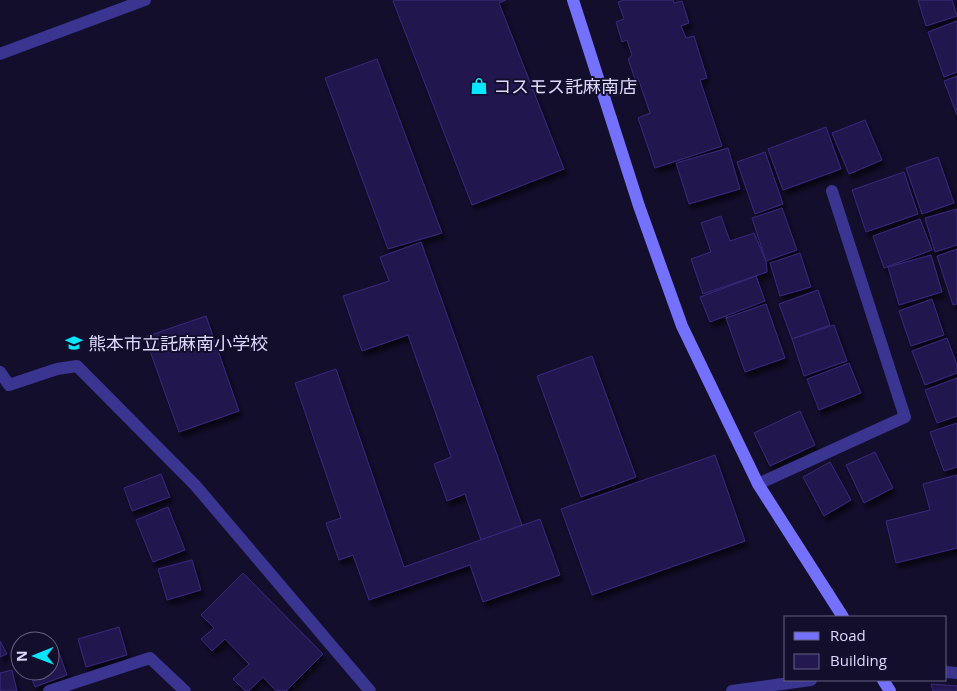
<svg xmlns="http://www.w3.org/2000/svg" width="957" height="691" font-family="'Open Sans','Noto Sans JP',sans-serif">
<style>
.building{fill:#241850;stroke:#39287e;filter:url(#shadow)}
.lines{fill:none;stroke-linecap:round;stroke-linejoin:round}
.street{stroke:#393590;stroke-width:12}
.secondary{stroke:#7571ff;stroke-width:12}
.labels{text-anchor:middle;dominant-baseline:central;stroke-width:4;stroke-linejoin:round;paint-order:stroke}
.poi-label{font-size:18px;fill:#dedaff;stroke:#140e2d;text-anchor:start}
</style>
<defs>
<filter id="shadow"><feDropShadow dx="3" dy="5.5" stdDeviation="2.5" flood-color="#0009"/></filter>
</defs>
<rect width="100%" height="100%" fill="#140e2d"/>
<!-- building -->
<g class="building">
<polygon points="395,0 506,0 499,3 564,169 472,205 393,1"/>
<polygon points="624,0 673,0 674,3 682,1 689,23 681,26 686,38 694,36 707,78 700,80 722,146 655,168 638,118 650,113 638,78 635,79 628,59 632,55 627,40 622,42 616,22 624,19 618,2"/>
<polygon points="918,0 952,0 957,16 926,26"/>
<polygon points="957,21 957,72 944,77 928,32"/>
<polygon points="377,59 442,233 388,249 325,78"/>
<polygon points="957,76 957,115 944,81"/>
<polygon points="865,120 882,160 849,174 832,133"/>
<polygon points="826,127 841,169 783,190 768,149"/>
<polygon points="728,148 740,189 689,204 676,163"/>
<polygon points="765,152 783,204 755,214 737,162"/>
<polygon points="938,157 954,203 922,214 906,168"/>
<polygon points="904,172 918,214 866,232 852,190"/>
<polygon points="782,208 797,250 766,261 752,218"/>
<polygon points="957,209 957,245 935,252 925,218"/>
<polygon points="721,216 730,241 754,233 766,261 767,272 703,294 691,259 711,252 701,223"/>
<polygon points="920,219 932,250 884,268 873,236"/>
<polygon points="421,242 522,525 481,540 465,494 447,501 434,464 451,457 408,335 362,351 343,296 389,281 380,257"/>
<polygon points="957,249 957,304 953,305 937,256"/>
<polygon points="800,253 811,287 780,296 770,263"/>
<polygon points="931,255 942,292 899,305 888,267"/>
<polygon points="756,276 765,301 710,322 700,297"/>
<polygon points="818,290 830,325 792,339 779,304"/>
<polygon points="932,299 944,335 911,346 899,311"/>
<polygon points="766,304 785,358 745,372 726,318"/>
<polygon points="206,316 239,411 179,432 145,337"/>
<polygon points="834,325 847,361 804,376 792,339"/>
<polygon points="947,338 957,365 957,373 925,385 912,351"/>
<polygon points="592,356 636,477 581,497 537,376"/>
<polygon points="849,363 861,393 819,410 807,379"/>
<polygon points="336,369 404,567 540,519 560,575 483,602 470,565 369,600 353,555 339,560 326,523 341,518 295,383"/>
<polygon points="957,378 957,416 937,423 925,390"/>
<polygon points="800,411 815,445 770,466 754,433"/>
<polygon points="957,423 957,467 944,471 930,432"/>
<polygon points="875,452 893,488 864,503 846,465"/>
<polygon points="715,455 745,541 592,595 561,509"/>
<polygon points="830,462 851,500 824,516 803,477"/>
<polygon points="161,474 170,497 132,511 124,488"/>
<polygon points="957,475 957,548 896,563 886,521 930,510 923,484"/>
<polygon points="168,507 185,550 153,562 136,520"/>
<polygon points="192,560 201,590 167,600 158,569"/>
<polygon points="243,573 323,654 286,691 276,691 263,677 249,691 245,691 233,679 249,664 225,639 212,651 201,639 214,628 201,615"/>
<polygon points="119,627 127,655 86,667 78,639"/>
<polygon points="0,641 7,654 0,657"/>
<polygon points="56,645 67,675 35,687 29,671 50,671 50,647"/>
<polygon points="12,670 17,691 0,691 0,673"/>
<polygon points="931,684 957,686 957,691 933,691"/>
</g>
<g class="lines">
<!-- street -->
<g class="street">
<polyline points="0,54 145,0"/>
<polyline points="0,372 9,385 57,369 77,366 195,485 370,691"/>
<polyline points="758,484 905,417 832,191"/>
<polyline points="946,672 957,673"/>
<polyline points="49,691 150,658 185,691"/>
<polyline points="732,691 811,680"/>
</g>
<!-- secondary -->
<g class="secondary">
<polyline points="573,0 639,206 682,326 758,484 843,617"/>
<polyline points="883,680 890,691"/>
</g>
</g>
<!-- icons -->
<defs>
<g id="shop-bare" transform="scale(1.35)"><path d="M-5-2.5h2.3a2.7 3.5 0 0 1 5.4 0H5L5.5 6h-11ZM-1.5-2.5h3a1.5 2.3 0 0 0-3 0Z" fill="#06e5ff" stroke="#140e2d" stroke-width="2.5" paint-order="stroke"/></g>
<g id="school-bare" transform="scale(1.35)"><path d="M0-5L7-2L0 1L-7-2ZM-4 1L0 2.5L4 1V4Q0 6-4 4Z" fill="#06e5ff" stroke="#140e2d" stroke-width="2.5" paint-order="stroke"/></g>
</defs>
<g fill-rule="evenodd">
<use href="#shop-bare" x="479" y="86"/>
<use href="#school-bare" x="74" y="343"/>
</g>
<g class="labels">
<!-- poi labels -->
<g class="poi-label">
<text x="493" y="86">コスモス託麻南店</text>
<text x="88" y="343">熊本市立託麻南小学校</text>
</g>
</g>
<!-- legend -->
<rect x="784" y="616" width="162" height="65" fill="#140e2d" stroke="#656081"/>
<rect x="794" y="632" width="25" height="8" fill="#7571ff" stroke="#656081"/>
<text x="830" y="641" font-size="15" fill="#dedaff">Road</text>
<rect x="794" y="654" width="25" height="15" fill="#241850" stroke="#656081"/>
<text x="830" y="666" font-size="15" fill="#dedaff">Building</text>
<!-- north arrow -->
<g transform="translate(35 656) rotate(269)"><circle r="24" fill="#140e2d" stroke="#656081"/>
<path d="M0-4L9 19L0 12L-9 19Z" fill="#06e5ff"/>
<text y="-8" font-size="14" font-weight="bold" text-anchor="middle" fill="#dedaff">N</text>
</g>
</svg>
